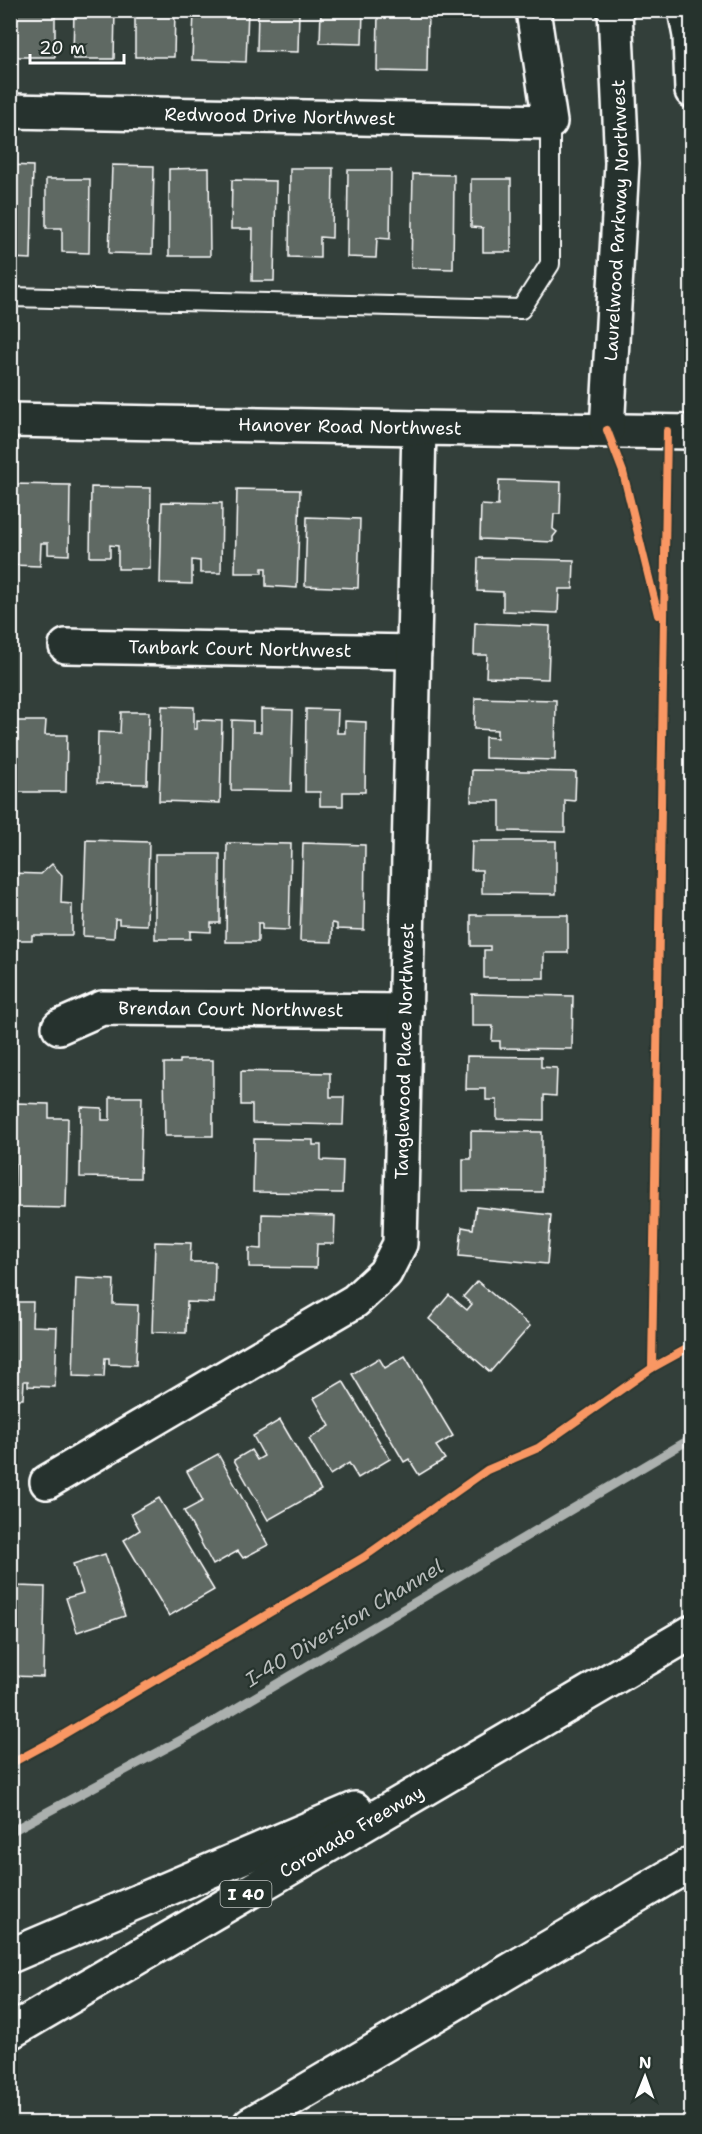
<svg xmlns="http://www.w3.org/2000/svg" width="702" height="2134" font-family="'Shantell Sans',sans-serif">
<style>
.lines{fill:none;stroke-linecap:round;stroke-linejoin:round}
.stream{stroke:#abb0ae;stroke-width:9}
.building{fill:#5f6964;stroke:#fff;stroke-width:1.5}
.lane-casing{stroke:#fff;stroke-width:22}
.street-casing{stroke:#fff;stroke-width:38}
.secondary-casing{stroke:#fff;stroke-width:38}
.highway-casing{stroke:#fff;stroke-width:38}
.lane{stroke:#26332d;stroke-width:18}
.street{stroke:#26332d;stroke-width:33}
.secondary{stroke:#26332d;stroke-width:33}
.highway{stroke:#26332d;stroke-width:33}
.cycleway-casing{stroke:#26332d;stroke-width:11}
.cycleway{stroke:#f99763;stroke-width:8}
.labels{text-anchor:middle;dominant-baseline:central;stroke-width:4.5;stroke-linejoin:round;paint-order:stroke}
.shield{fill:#26332d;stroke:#bec2c0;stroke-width:1.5}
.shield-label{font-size:16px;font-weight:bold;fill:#fff}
.street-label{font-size:18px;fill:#fff;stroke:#26332d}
.water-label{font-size:20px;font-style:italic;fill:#b9bdbc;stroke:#26332d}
</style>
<rect width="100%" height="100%" fill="#333f3a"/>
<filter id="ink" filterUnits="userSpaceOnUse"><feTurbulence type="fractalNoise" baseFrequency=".0167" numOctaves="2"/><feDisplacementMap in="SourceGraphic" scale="12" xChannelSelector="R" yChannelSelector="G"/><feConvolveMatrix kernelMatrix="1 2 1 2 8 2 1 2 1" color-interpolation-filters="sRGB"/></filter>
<g filter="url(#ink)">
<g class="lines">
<!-- stream -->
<polyline class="stream" points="10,1832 196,1732 692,1438"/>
</g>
<!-- building -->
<g class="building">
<polygon points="15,10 55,10 55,57 14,57"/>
<polygon points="74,10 115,10 114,59 73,59"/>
<polygon points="135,10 175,10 174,57 135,57"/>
<polygon points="206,10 248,10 246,62 192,60 194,12 206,13"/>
<polygon points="258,10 299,10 298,52 257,51"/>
<polygon points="321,10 363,10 362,44 320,43"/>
<polygon points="378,10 428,10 427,72 377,71"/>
<polygon points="10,165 33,166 31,259 10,258"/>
<polygon points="112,165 154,166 152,254 109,253"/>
<polygon points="209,168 210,256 169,256 169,169"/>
<polygon points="290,168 333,168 332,238 320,237 320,258 289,257"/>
<polygon points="348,170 391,170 390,239 377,238 376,258 347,257"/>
<polygon points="413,174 454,175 453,269 411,268"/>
<polygon points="46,179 90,179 89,253 62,252 62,228 46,228"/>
<polygon points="471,179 511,179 511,252 483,252 483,228 471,227"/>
<polygon points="232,180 276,181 274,281 252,281 253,229 231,229"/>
<polygon points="499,480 561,482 560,514 554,514 553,529 557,532 553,537 553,542 480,539 481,505 498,506"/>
<polygon points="10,484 70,485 69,555 48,554 48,543 41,543 40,566 10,565"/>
<polygon points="91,487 151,488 150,569 118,569 118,546 110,545 110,557 90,557"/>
<polygon points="237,489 300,490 297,588 266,586 266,568 262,568 262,573 235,573"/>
<polygon points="162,502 222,503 221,573 200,573 200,561 192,560 192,584 160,583"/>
<polygon points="307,517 360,519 358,588 305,586"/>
<polygon points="478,558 574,560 573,589 559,589 558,613 503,611 503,592 477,591"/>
<polygon points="475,623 550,626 548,679 486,677 487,655 474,655"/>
<polygon points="475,698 556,700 555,760 485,758 485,737 497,738 497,730 474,729"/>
<polygon points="162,706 194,707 194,729 197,729 197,720 222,721 220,803 159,801"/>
<polygon points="261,709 293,710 291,791 231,790 232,720 253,721 253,732 261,732"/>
<polygon points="306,709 338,710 337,733 345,733 345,721 366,722 365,792 343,792 343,806 320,806 320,792 305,792"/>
<polygon points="121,712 149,712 147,784 97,783 98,732 120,733"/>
<polygon points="14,721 46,721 45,735 67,735 66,792 13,792"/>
<polygon points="472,770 576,772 575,801 565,800 565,832 500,831 500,801 471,801"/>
<polygon points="86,840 149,842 147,925 119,924 119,919 115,919 114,938 83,936"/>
<polygon points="472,841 556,841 556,894 482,893 482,870 471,870"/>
<polygon points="227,843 291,844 289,930 262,929 262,923 258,923 258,942 226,942"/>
<polygon points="303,843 365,845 364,930 337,929 337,924 332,923 332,942 300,941"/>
<polygon points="155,854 220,854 220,923 211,923 211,932 190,931 190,939 155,939"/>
<polygon points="52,864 62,875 61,903 72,904 72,935 32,935 32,940 10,940 10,873 41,874"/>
<polygon points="471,915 568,915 568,953 544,953 544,978 484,978 484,950 490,950 490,946 471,946"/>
<polygon points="472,994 573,996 572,1049 500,1048 500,1041 492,1041 493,1026 472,1026"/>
<polygon points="467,1056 541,1057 541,1067 557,1068 556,1096 544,1095 544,1120 497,1119 497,1100 486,1100 486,1089 466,1089"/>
<polygon points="180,1060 213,1060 213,1136 165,1136 164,1063 180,1063"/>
<polygon points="241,1071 330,1073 330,1097 344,1097 343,1125 252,1123 252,1105 241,1105"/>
<polygon points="110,1097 142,1097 140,1178 80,1177 81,1107 102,1108 102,1120 110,1120"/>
<polygon points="16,1103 49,1104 49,1118 68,1118 66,1208 14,1207"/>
<polygon points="471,1131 542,1132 542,1192 463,1191 463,1159 471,1159"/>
<polygon points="254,1139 313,1140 313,1145 321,1145 321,1160 343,1161 342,1193 253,1192"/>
<polygon points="476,1207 551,1215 547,1264 459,1256 462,1227 473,1229"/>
<polygon points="262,1214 335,1216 334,1244 317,1244 316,1268 249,1267 249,1248 262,1249"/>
<polygon points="155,1242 191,1243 190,1262 215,1262 214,1303 187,1302 186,1333 152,1332"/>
<polygon points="76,1278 114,1280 113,1304 138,1305 136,1365 109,1364 109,1358 105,1358 104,1377 73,1376"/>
<polygon points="477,1281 530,1326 490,1372 429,1319 449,1295 467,1310 472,1304 463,1297"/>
<polygon points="10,1302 33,1302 32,1326 57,1327 55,1387 28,1386 28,1381 24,1381 23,1399 10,1399"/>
<polygon points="405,1356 453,1436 436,1446 445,1459 419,1475 409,1459 404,1462 352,1374 379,1358 385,1368"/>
<polygon points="343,1381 390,1459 358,1478 349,1463 330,1475 309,1439 330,1426 314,1398"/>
<polygon points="280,1420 321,1490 268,1520 234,1460 251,1450 257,1460 264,1456 253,1436"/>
<polygon points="218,1454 268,1545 243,1558 238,1551 213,1565 184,1511 203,1501 187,1471"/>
<polygon points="159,1498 214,1590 169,1616 124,1540 140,1530 131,1514"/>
<polygon points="105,1554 125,1616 77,1632 66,1598 83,1593 73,1564"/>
<polygon points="10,1580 18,1580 18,1586 45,1587 43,1677 10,1676"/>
</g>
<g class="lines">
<!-- lane casing -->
<g class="lane-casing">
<polyline id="lane" points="10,297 521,309 550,264 550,122"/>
</g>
<!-- street casing -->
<g class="street-casing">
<g id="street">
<path id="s1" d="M10 111 550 122 533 10"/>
<path id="s2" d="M66 646 414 652"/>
<path id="s3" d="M59 1027 102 1008 406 1011"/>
<path id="s4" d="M47 1482 355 1301 385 1273 400 1244 419 428"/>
</g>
</g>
<!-- secondary casing -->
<g class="secondary-casing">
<g id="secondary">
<polyline points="685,10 690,36 692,91"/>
<path id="s5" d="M10 420 419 428 692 432"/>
<path id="s6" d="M607 430 622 163 615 10"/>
</g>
</g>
<!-- highway casing -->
<g class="highway-casing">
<g id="highway">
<polyline points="10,1956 355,1809"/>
<path id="s7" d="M10 2032 692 1632"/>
<polyline points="250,2124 692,1863"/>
</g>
</g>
<!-- lane -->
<use href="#lane" class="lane"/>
<!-- street -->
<use href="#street" class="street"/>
<!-- secondary -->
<use href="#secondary" class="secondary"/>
<!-- highway -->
<use href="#highway" class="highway"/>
<!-- cycleway casing -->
<g class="cycleway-casing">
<g id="cycleway">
<polyline points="607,430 623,472 658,615"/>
<polyline points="667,431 652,1368 692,1346"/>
<polyline points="10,1764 49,1743 364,1557 487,1470 538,1448 652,1368"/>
</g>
</g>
<!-- cycleway -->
<use href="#cycleway" class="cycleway"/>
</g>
</g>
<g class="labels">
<!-- shield labels -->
<rect class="shield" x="220.5" y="1881" width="51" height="26" rx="4.5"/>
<g class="shield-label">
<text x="246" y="1894">I 40</text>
</g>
<!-- street labels -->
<g class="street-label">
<text stroke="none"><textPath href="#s1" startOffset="270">Redwood Drive Northwest</textPath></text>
<text stroke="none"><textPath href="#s6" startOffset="210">Laurelwood Parkway Northwest</textPath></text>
<text stroke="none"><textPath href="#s5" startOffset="340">Hanover Road Northwest</textPath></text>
<text stroke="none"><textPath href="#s2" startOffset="174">Tanbark Court Northwest</textPath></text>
<text stroke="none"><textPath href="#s3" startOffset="176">Brendan Court Northwest</textPath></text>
<text stroke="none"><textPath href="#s4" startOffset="624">Tanglewood Place Northwest</textPath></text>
<text stroke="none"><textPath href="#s7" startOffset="396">Coronado Freeway</textPath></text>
</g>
<!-- water labels -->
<g class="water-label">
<text transform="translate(344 1623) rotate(-31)">I-40 Diversion Channel</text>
</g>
</g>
<!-- margin -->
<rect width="702" height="2134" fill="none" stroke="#26332d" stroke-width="36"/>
<rect x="18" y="18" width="666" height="2098" fill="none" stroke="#fff" stroke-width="2" filter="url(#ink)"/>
<!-- north arrow -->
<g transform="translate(645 2077) rotate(1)" stroke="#26332d" stroke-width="4.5" paint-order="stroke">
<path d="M0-4.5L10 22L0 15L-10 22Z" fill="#ffffff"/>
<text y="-9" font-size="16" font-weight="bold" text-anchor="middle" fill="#ffffff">N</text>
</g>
<!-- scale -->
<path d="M30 54v9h94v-9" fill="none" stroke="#ffffff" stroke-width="3"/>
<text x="39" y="54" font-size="18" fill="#ffffff" stroke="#26332d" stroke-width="4.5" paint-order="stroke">20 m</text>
</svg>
